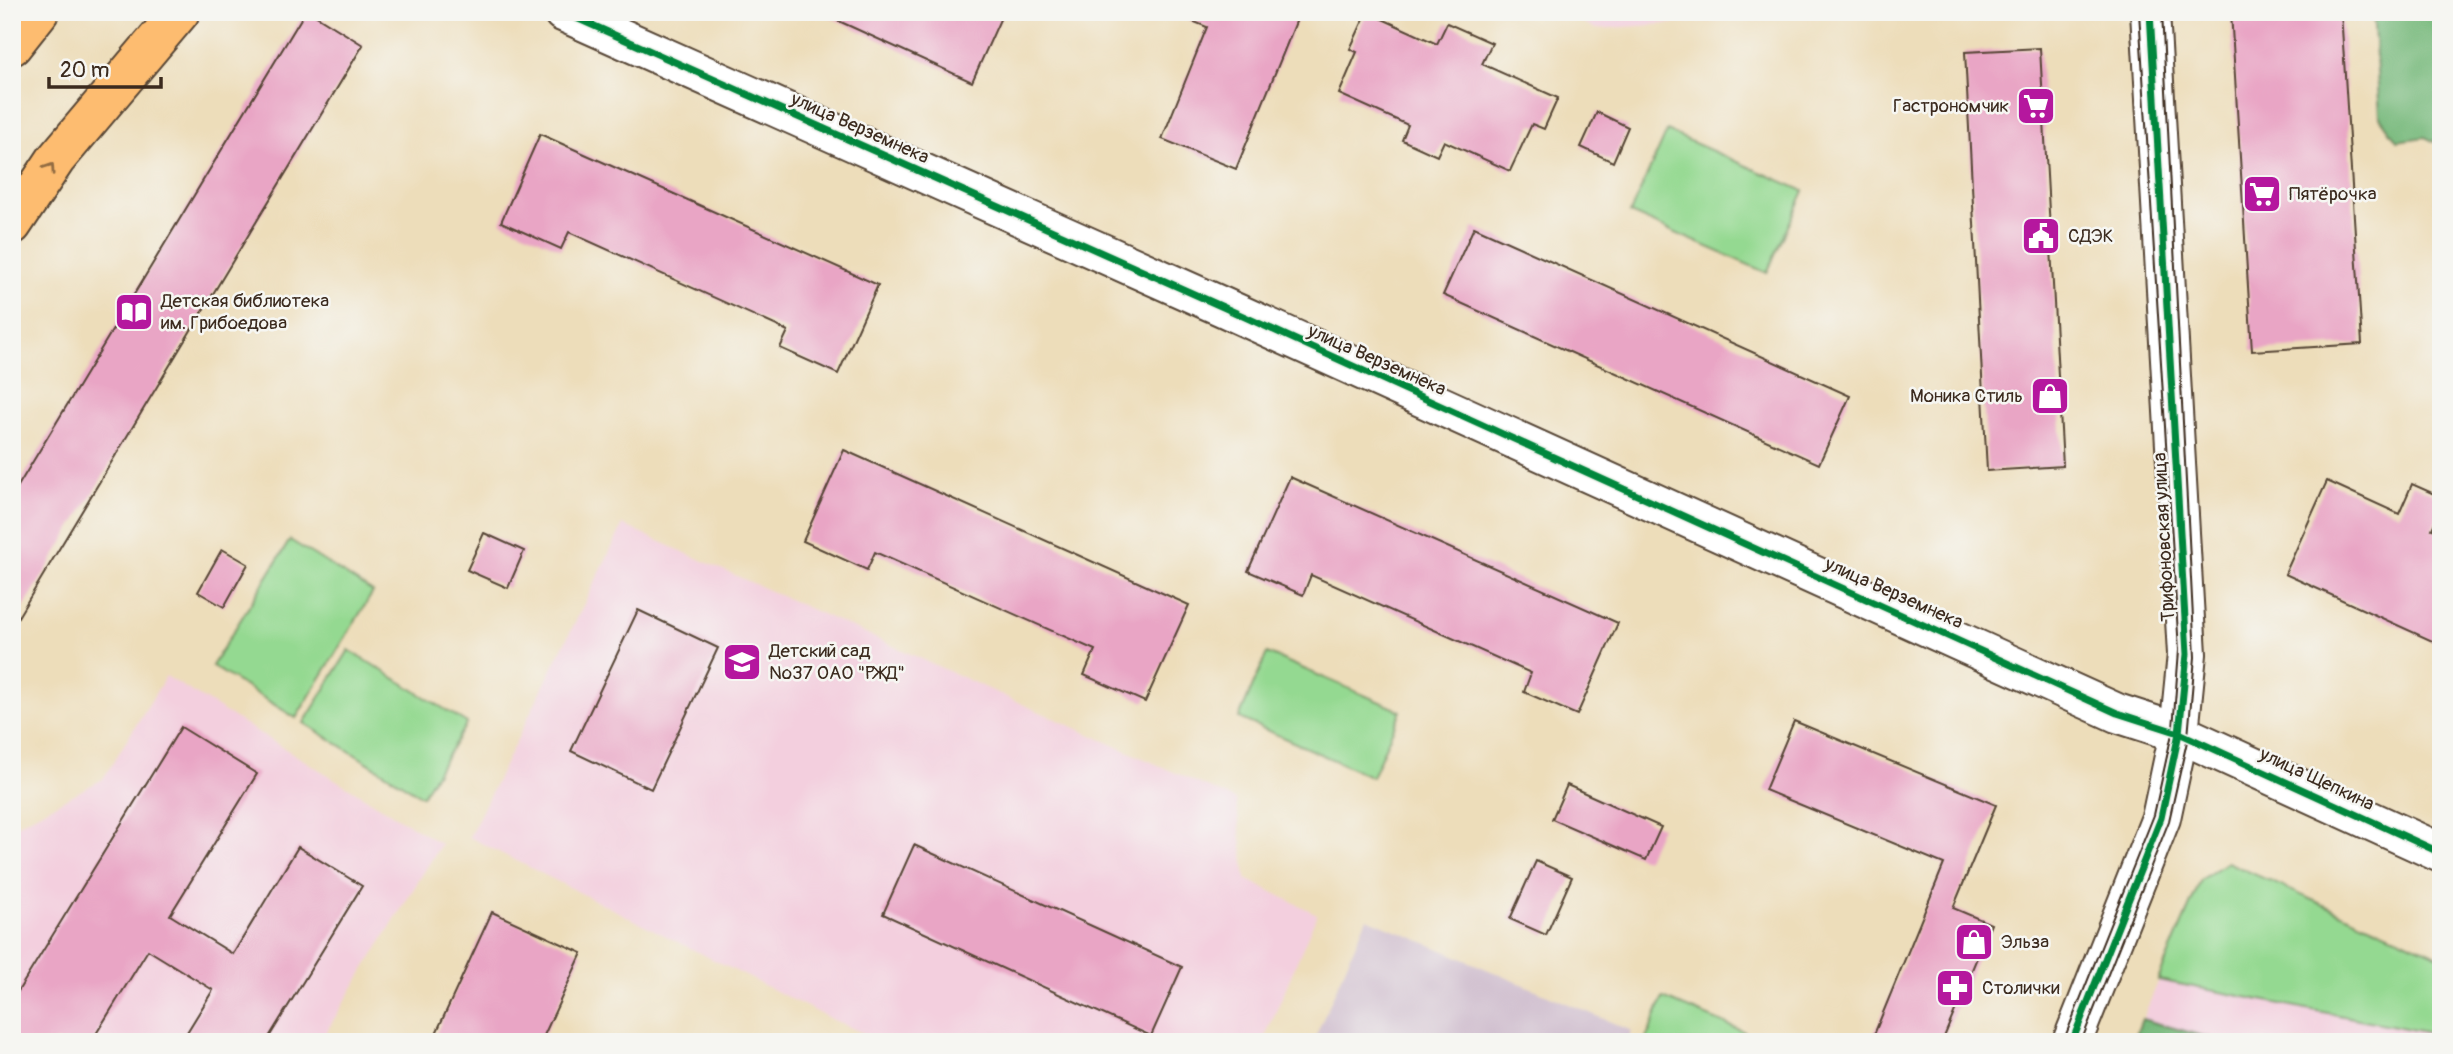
<svg xmlns="http://www.w3.org/2000/svg" width="2453" height="1054" font-family="Pangolin,sans-serif">
<style>
.built{fill:#f3cfde}
.industrial{fill:#cfbdce}
.green{fill:#94d991;stroke:#688258;stroke-width:2}
.forest{fill:#77b97b;stroke:#59724c;stroke-width:2}
.building{fill:#e9a5c5}
.lines{fill:none;stroke-linecap:round;stroke-linejoin:round}
.tertiary-casing{stroke:#564535;stroke-width:42}
.primary-casing{stroke:#564535;stroke-width:42}
.tertiary{stroke:#fff;stroke-width:38}
.primary{stroke:#fdbc6f;stroke-width:38}
.tram{stroke:#3b2a1e;stroke-width:2}
.cycleway-casing{stroke:#f6f6f2;stroke-width:11}
.cycleway{stroke:#00873e;stroke-width:7}
.oneway{stroke:#926c42}
.labels{text-anchor:middle;dominant-baseline:central;stroke-width:5;stroke-linejoin:round;paint-order:stroke}
.poi-label{font-size:19px;fill:#3b2a1e;stroke:#f6f6f2;text-anchor:start}
.street-label{font-size:19px;fill:#3b2a1e;stroke:#f6f6f2}
</style>
<rect width="100%" height="100%" fill="#f6f6f2"/>
<filter id="ink" filterUnits="userSpaceOnUse"><feTurbulence type="fractalNoise" baseFrequency=".0143" numOctaves="2"/><feDisplacementMap in="SourceGraphic" scale="14" xChannelSelector="R" yChannelSelector="G"/><feConvolveMatrix kernelMatrix="1 2 1 2 8 2 1 2 1" color-interpolation-filters="sRGB"/></filter>
<filter id="wash" filterUnits="userSpaceOnUse"><feTurbulence type="fractalNoise" baseFrequency=".00686" numOctaves="4" result="noise"/><feDisplacementMap in="SourceGraphic" scale="28" xChannelSelector="R" yChannelSelector="G"/><feGaussianBlur stdDeviation="1.57" result="paint"/><feColorMatrix in="noise" values="0 0 0 0 0 0 0 0 0 0 0 0 0 0 0 0 0 1.4 0 .05"/><feComposite in="paint" operator="in"/></filter>
<g filter="url(#wash)">
<rect width="100%" height="100%" fill="#edddba"/>
<!-- built -->
<g class="built">
<polygon points="1563,12 1828,12 1596,29"/>
<polygon points="623,525 1236,800 1246,879 1317,914 1263,1042 883,1042 829,1018 469,837"/>
<polygon points="166,676 441,844 320,1042 12,1042 12,827 103,779"/>
<polygon points="2227,862 2441,957 2441,1042 2133,1042 2201,880"/>
</g>
<!-- industrial -->
<polygon class="industrial" points="1367,918 1632,1031 1627,1042 1313,1042"/>
<!-- green -->
<g class="green">
<polygon points="1667,131 1804,191 1767,273 1630,213"/>
<polygon points="290,540 373,592 296,718 212,666"/>
<polygon points="349,650 467,723 422,796 304,723"/>
<polygon points="1267,653 1401,711 1372,777 1239,718"/>
<polygon points="2227,862 2441,957 2441,1035 2158,980 2201,880"/>
<polygon points="1663,998 1745,1032 1741,1042 1645,1042"/>
</g>
<!-- forest -->
<g class="forest">
<polygon points="2373,12 2441,12 2441,145 2425,137 2397,141 2380,117"/>
<polygon points="2142,1019 2224,1042 2133,1042"/>
</g>
<g id="blocks">
<!-- building -->
<g class="building">
<polygon points="305,12 310,12 363,45 12,627 12,496"/>
<polygon points="819,12 997,12 1002,15 972,82"/>
<polygon points="1170,12 1300,12 1236,169 1162,139 1207,27"/>
<polygon points="1367,12 1437,44 1447,23 1492,43 1482,64 1558,98 1544,129 1532,124 1510,171 1444,141 1437,156 1402,140 1408,125 1339,94 1357,52 1350,49"/>
<polygon points="2231,12 2341,12 2362,344 2252,351"/>
<polygon points="2040,48 2063,466 1987,471 1965,52"/>
<polygon points="1597,112 1628,127 1613,162 1581,147"/>
<polygon points="540,134 878,285 838,374 780,348 788,331 569,232 561,249 501,222"/>
<polygon points="1474,227 1850,396 1819,464 1443,295"/>
<polygon points="844,450 1189,605 1145,702 1084,675 1095,650 875,552 867,570 803,541"/>
<polygon points="1290,477 1618,623 1577,715 1524,692 1531,673 1311,575 1303,595 1248,571"/>
<polygon points="2327,481 2399,514 2412,484 2441,497 2441,509 2432,529 2441,532 2441,645 2285,574"/>
<polygon points="484,533 524,551 508,588 467,570"/>
<polygon points="222,549 248,564 224,607 198,592"/>
<polygon points="638,610 718,648 651,789 571,751"/>
<polygon points="1794,721 1996,805 1953,908 1991,924 1942,1042 1871,1042 1944,864 1765,790"/>
<polygon points="181,727 257,774 170,915 233,954 298,847 362,886 266,1042 181,1042 213,990 148,950 91,1042 12,1042 12,1001"/>
<polygon points="1567,785 1661,827 1646,860 1552,819"/>
<polygon points="914,845 1182,967 1151,1036 883,914"/>
<polygon points="1536,861 1572,877 1546,935 1510,919"/>
<polygon points="492,912 582,953 541,1042 531,1042 521,1038 519,1042 432,1042"/>
</g>
</g>
</g>
<g filter="url(#ink)">
<use href="#blocks" fill-opacity="0" stroke="#564535" stroke-width="2"/>
<g class="lines">
<!-- tertiary casing -->
<g class="tertiary-casing">
<g id="tertiary">
<polyline points="563,12 1223,307 2117,713 2179,733 2441,853"/>
<polyline points="2072,1042 2161,818 2179,733 2187,654 2150,12"/>
</g>
</g>
<!-- primary casing -->
<g class="primary-casing">
<g id="primary">
<polyline points="12,46 39,12"/>
<polyline points="12,225 56,159 180,12"/>
</g>
</g>
<!-- tertiary -->
<use href="#tertiary" class="tertiary"/>
<!-- primary -->
<use href="#primary" class="primary"/>
<!-- tram -->
<g class="tram">
<polyline points="2063,1042 2154,815 2173,729 2179,650 2139,12"/>
<polyline points="2081,1042 2169,821 2188,737 2195,657 2162,12"/>
</g>
<!-- cycleway casing -->
<g class="cycleway-casing">
<g id="cycleway">
<polyline points="563,12 1223,307 2117,713 2179,733 2441,853"/>
<polyline points="2072,1042 2161,818 2179,733 2187,654 2150,12"/>
</g>
</g>
<!-- cycleway -->
<use href="#cycleway" class="cycleway"/>
</g>
<!-- one-way arrows -->
<defs><path id="oneway-chevron" d="M-2-3.5L2.5 0L-2 3.5" fill="none" stroke-width="1.6" stroke-linecap="round" stroke-linejoin="round" transform="scale(1.75)"/></defs>
<use class="oneway" href="#oneway-chevron" transform="translate(50 168) rotate(-56)"/>
</g>
<!-- icons -->
<defs>
<g id="supermarket-square" transform="scale(2.0125)"><rect x="-9" y="-9" width="18" height="18" rx="4" fill="#b5179e" stroke="#f6f6f2"/><path d="M-6-5.5h2.5l.6 2H6L4.5 2H-2.5L-4.4-4H-6ZM-1.5 3.2a1.3 1.3 0 1 0 .1 0ZM3 3.2a1.3 1.3 0 1 0 .1 0Z" fill="#fff"/></g>
<g id="civic-square" transform="scale(2.0125)"><rect x="-9" y="-9" width="18" height="18" rx="4" fill="#b5179e" stroke="#f6f6f2"/><path d="M-.6-6.5H3V-4.5H.6V-3L4-1V1h2V6H-6V1h2V-1L-.6-3ZM-1.2 2.5V6h2.4V2.5Z" fill="#fff"/></g>
<g id="library-square" transform="scale(2.0125)"><rect x="-9" y="-9" width="18" height="18" rx="4" fill="#b5179e" stroke="#f6f6f2"/><path d="M-6-4Q-3-5.5-.7-3.5V5Q-3 3-6 4ZM6-4Q3-5.5 .7-3.5V5Q3 3 6 4Z" fill="#fff"/></g>
<g id="shop-square" transform="scale(2.0125)"><rect x="-9" y="-9" width="18" height="18" rx="4" fill="#b5179e" stroke="#f6f6f2"/><path d="M-5-2.5h2.3a2.7 3.5 0 0 1 5.4 0H5L5.5 6h-11ZM-1.5-2.5h3a1.5 2.3 0 0 0-3 0Z" fill="#fff"/></g>
<g id="school-square" transform="scale(2.0125)"><rect x="-9" y="-9" width="18" height="18" rx="4" fill="#b5179e" stroke="#f6f6f2"/><path d="M0-5L7-2L0 1L-7-2ZM-4 1L0 2.5L4 1V4Q0 6-4 4Z" fill="#fff"/></g>
<g id="pharmacy-square" transform="scale(2.0125)"><rect x="-9" y="-9" width="18" height="18" rx="4" fill="#b5179e" stroke="#f6f6f2"/><path d="M-2-6h4v4h4v4h-4v4h-4v-4h-4v-4h4Z" fill="#fff"/></g>
</defs>
<g fill-rule="evenodd">
<use href="#supermarket-square" x="2036" y="106"/>
<use href="#supermarket-square" x="2262" y="194"/>
<use href="#civic-square" x="2041" y="236"/>
<use href="#library-square" x="134" y="312"/>
<use href="#shop-square" x="2050" y="396"/>
<use href="#school-square" x="742" y="662"/>
<use href="#shop-square" x="1974" y="942"/>
<use href="#pharmacy-square" x="1955" y="988"/>
</g>
<g class="labels">
<!-- poi labels -->
<g class="poi-label">
<text x="2009" y="106" text-anchor="end">Гастрономчик</text>
<text x="2289" y="194">Пятёрочка</text>
<text x="2068" y="236">СДЭК</text>
<text x="161" y="301">Детская библиотека<tspan x="161" dy="22">им. Грибоедова</tspan></text>
<text x="2023" y="396" text-anchor="end">Моника Стиль</text>
<text x="769" y="651">Детский сад<tspan x="769" dy="22">№37 ОАО "РЖД"</tspan></text>
<text x="2001" y="942">Эльза</text>
<text x="1982" y="988">Столички</text>
</g>
<!-- street labels -->
<g class="street-label">
<text transform="translate(860 128) rotate(24)">улица Верземнека</text>
<text transform="translate(1377 360) rotate(24)">улица Верземнека</text>
<text transform="translate(2164 537) rotate(-93)">Трифоновская улица</text>
<text transform="translate(1894 593) rotate(24)">улица Верземнека</text>
<text transform="translate(2317 779) rotate(25)">улица Щепкина</text>
</g>
</g>
<!-- margin -->
<rect width="2453" height="1054" fill="none" stroke="#f6f6f2" stroke-width="42"/>
<!-- scale -->
<path d="M49 77v10h112v-10" fill="none" stroke="#3b2a1e" stroke-width="3.5"/>
<text x="60" y="77" font-size="21" fill="#3b2a1e" stroke="#f6f6f2" stroke-width="5" paint-order="stroke">20 m</text>
</svg>
